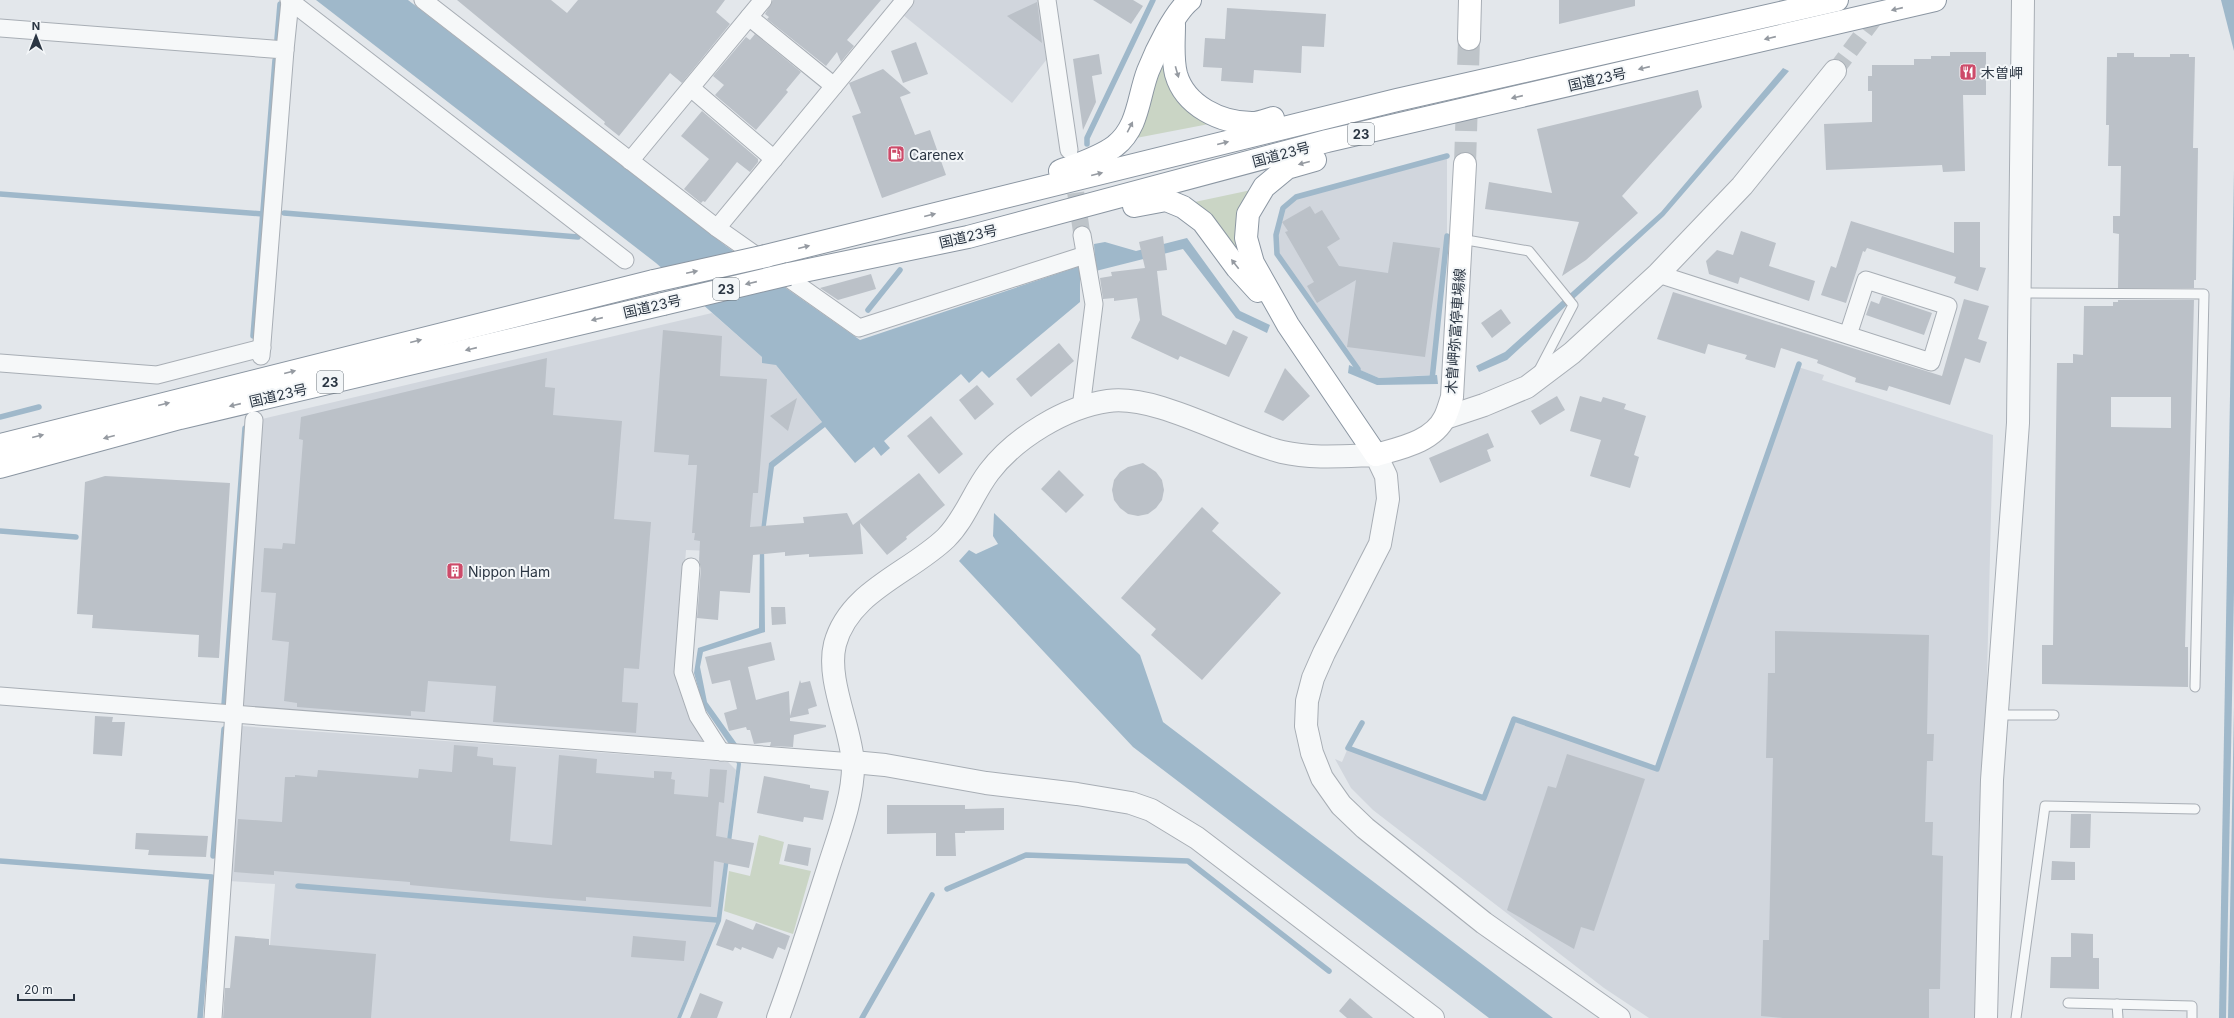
<svg xmlns="http://www.w3.org/2000/svg" width="2234" height="1018" font-family="Inter,'Noto Sans JP',sans-serif">
<style>
.built{fill:#d1d6dd}
.green{fill:#cad5c5}
.water{fill:#9fb8ca}
.lines{fill:none;stroke-linecap:round;stroke-linejoin:round}
.stream{stroke:#9fb8ca;stroke-width:5.5}
.building{fill:#bbc1c8;fill-rule:evenodd}
.minor-tunnel{stroke:#bec4c9;stroke-width:17;stroke-dasharray:17 8;stroke-linecap:butt}
.secondary-tunnel{stroke:#bec4c9;stroke-width:22;stroke-dasharray:22 11;stroke-linecap:butt}
.service-casing{stroke:#a8aeb5;stroke-width:11}
.minor-casing{stroke:#a8aeb5;stroke-width:19}
.tertiary-casing{stroke:#a8aeb5;stroke-width:24}
.secondary-casing{stroke:#a8aeb5;stroke-width:24}
.trunk-casing{stroke:#8b96a2;stroke-width:24}
.service{stroke:#f6f8f9;stroke-width:9}
.minor{stroke:#f6f8f9;stroke-width:17}
.tertiary{stroke:#f6f8f9;stroke-width:22}
.secondary{stroke:#fff;stroke-width:22}
.trunk{stroke:#fff;stroke-width:22}
.trunk-bridge-casing{stroke:#8b96a2;stroke-width:24;stroke-linecap:butt}
.trunk-bridge{stroke:#fff;stroke-width:22}
.oneway{fill:#959aa1}
.labels{text-anchor:middle;dominant-baseline:central;stroke-width:4;stroke-linejoin:round;paint-order:stroke}
.shield{fill:#f3f6f8;stroke:#677079;stroke-width:1}
.shield-label{font-size:13px;font-weight:bold;fill:#2b3643}
.poi-label{font-size:14px;fill:#2b3643;stroke:#f3f6f8;text-anchor:start}
.street-label{font-size:14px;fill:#2b3643;stroke:#f3f6f8}
</style>
<rect width="100%" height="100%" fill="#e3e7eb"/>
<!-- built -->
<g class="built">
<polygon points="915,0 1040,0 1047,59 1012,103 903,15"/>
<polygon points="1447,156 1447,236 1432,375 1379,378 1358,369 1277,254 1276,235 1283,208 1296,197"/>
<polygon points="712,313 762,357 776,365 822,422 769,463 760,553 686,550 677,672 705,737 701,742 239,707 262,419"/>
<polygon points="1798,367 1824,375 1822,380 1993,435 1985,755 1975,1018 1649,1018 1604,988 1373,810 1351,788 1335,759 1342,762 1348,748 1484,798 1514,719 1657,769"/>
<polygon points="242,726 728,762 736,770 717,920 677,1018 264,1018 275,884 229,881"/>
</g>
<!-- green -->
<g class="green">
<polygon points="1164,61 1209,124 1131,139"/>
<polygon points="1256,189 1243,261 1190,203"/>
<polygon points="759,835 784,842 779,864 811,871 793,934 724,911 729,871 750,876"/>
</g>
<!-- water -->
<g class="water">
<polygon points="316,0 408,0 726,246 860,340 1095,261 1094,244 1105,242 1136,251 1187,238 1240,311 1270,325 1267,333 1236,318 1183,249 1080,275 1080,302 989,378 982,371 969,383 961,374 884,441 890,448 881,456 874,447 855,463 825,427 774,467 764,540 765,632 703,652 700,667 707,702 737,744 741,764 721,921 681,1018 677,1018 716,923 737,764 729,744 703,706 694,673 698,648 759,628 760,539 769,463 822,422 776,365 762,363 762,357 656,263"/>
<polygon points="2221,0 2234,0 2234,51"/>
<polygon points="1783,68 1789,71 1664,216 1507,360 1479,372 1476,366 1505,352 1661,212"/>
<polygon points="2234,170 2234,592 2226,1018 2219,1018"/>
<polygon points="1349,365 1379,378 1437,375 1438,384 1377,385 1348,373"/>
<polygon points="994,513 1140,655 1163,722 1553,1018 1489,1018 1133,747 959,561 969,550 976,554 998,544 993,536"/>
<polygon points="2234,707 2234,1018 2228,1018"/>
</g>
<g class="lines">
<!-- stream -->
<g class="stream">
<polyline points="277,39 280,4"/>
<polyline points="1087,144 1087,138 1153,0"/>
<polyline points="0,194 263,214"/>
<polyline points="284,213 578,237"/>
<polyline points="868,310 900,270"/>
<polyline points="253,336 275,60"/>
<polyline points="1356,372 1358,369 1277,254 1276,235 1283,208 1296,197 1447,156"/>
<polyline points="1432,380 1447,236"/>
<polyline points="0,417 39,407"/>
<polyline points="0,531 76,537"/>
<polyline points="224,705 245,428"/>
<polyline points="1362,723 1348,748 1484,798 1514,719 1657,769 1799,364"/>
<polyline points="213,856 224,729"/>
<polyline points="0,861 212,877 200,1018"/>
<polyline points="298,886 717,920"/>
<polyline points="947,889 1026,855 1188,861 1329,971"/>
<polyline points="862,1018 932,895"/>
</g>
</g>
<!-- building -->
<g class="building">
<polygon points="457,0 551,0 567,13 578,0 725,0 716,12 730,24 682,83 670,73 619,136 604,124 605,122"/>
<polygon points="773,0 881,0 847,40 854,46 841,62 837,52 826,66 767,19 769,17 765,14"/>
<polygon points="1093,0 1133,0 1143,6 1131,24"/>
<polygon points="1559,0 1635,0 1635,6 1559,24"/>
<polygon points="1037,2 1038,8 1042,43 1007,16"/>
<polygon points="1227,8 1326,14 1324,47 1302,46 1301,73 1254,70 1253,83 1221,81 1222,68 1203,67 1205,38 1225,39"/>
<polygon points="755,34 801,72 786,90 788,92 756,130 715,95 724,85 713,76 746,37 750,40"/>
<polygon points="916,42 928,74 903,83 891,51"/>
<polygon points="1950,52 1986,52 1986,95 1963,95 1965,171 1943,172 1942,165 1826,170 1824,124 1872,122 1872,91 1868,91 1868,76 1872,76 1872,65 1914,65 1914,59 1931,59 1931,56 1950,56"/>
<polygon points="2117,53 2134,53 2134,57 2170,57 2170,54 2189,54 2189,57 2195,57 2193,148 2198,148 2196,280 2194,280 2194,288 2118,288 2119,234 2113,233 2113,216 2120,216 2121,166 2108,166 2109,125 2106,125 2107,57 2117,57"/>
<polygon points="1099,54 1102,74 1092,76 1096,102 1083,130 1073,59"/>
<polygon points="883,69 911,93 900,97 915,135 930,130 946,175 882,198 852,116 861,113 849,83"/>
<polygon points="1698,90 1702,107 1622,196 1638,213 1586,260 1562,276 1579,222 1485,209 1489,182 1552,193 1537,129"/>
<polygon points="702,111 758,159 758,162 750,172 737,162 705,202 703,201 701,203 684,189 709,159 681,136"/>
<polygon points="1310,206 1315,214 1322,210 1340,239 1327,247 1339,266 1388,273 1393,242 1440,248 1425,357 1347,347 1356,280 1317,303 1307,286 1314,282 1285,232 1288,231 1282,222"/>
<polygon points="1851,221 1954,253 1954,222 1980,222 1980,267 1986,268 1978,291 1954,283 1956,277 1867,248 1865,252 1863,251 1846,303 1821,295 1831,266 1836,268"/>
<polygon points="1741,231 1776,243 1769,266 1815,281 1809,301 1740,277 1738,284 1709,274 1706,261 1717,250 1733,255"/>
<polygon points="1163,236 1167,270 1157,271 1162,315 1226,345 1233,330 1248,337 1229,377 1180,356 1178,360 1131,338 1140,320 1137,298 1114,301 1114,298 1103,299 1100,278 1112,276 1111,272 1145,268 1139,242"/>
<polygon points="871,274 876,289 838,300 820,288"/>
<polygon points="1673,292 1942,376 1964,299 1989,306 1978,339 1987,342 1980,363 1965,358 1950,405 1889,386 1887,391 1855,382 1856,378 1817,363 1818,360 1781,348 1775,368 1745,359 1747,355 1708,344 1705,354 1657,339"/>
<polygon points="1882,296 1932,313 1924,335 1866,315 1871,301 1879,304"/>
<path d="M2118 300H2194L2185 647H2188V687L2042 684V645H2053L2057 363H2073V354L2083 355 2084 306H2113V302H2118ZM2111 397H2171V428L2111 427Z"/>
<polygon points="1501,309 1511,323 1492,338 1481,323"/>
<polygon points="663,330 722,336 720,376 767,379 758,493 753,493 750,527 804,523 803,517 847,513 853,525 919,473 945,505 906,537 907,539 887,555 860,523 863,554 809,557 809,554 785,556 785,552 753,555 750,593 720,591 718,620 697,618 701,568 699,561 700,541 694,540 695,533 692,533 697,465 688,465 689,455 654,452"/>
<polygon points="1059,343 1074,361 1031,397 1016,379"/>
<polygon points="547,358 545,387 555,388 553,415 622,421 614,519 651,522 639,669 624,668 622,702 638,703 636,733 493,722 496,686 428,681 425,712 411,711 411,716 297,707 297,703 284,701 289,642 272,640 276,593 261,592 264,548 282,549 283,543 295,544 303,440 299,439 301,417"/>
<polygon points="1285,368 1310,396 1283,421 1264,412"/>
<polygon points="977,385 994,404 975,420 959,400"/>
<polygon points="1557,396 1565,410 1540,425 1531,411"/>
<polygon points="1580,396 1601,402 1603,397 1626,404 1624,409 1646,416 1634,455 1639,457 1630,488 1590,476 1601,440 1570,431"/>
<polygon points="797,398 788,431 770,416"/>
<polygon points="931,416 963,454 939,474 907,436"/>
<polygon points="1488,433 1494,447 1487,450 1491,461 1440,483 1429,458"/>
<polygon points="1143,463 1156,472 1162,480 1164,490 1162,500 1156,508 1148,514 1138,516 1128,514 1120,508 1114,500 1112,490 1114,480 1120,472 1128,467"/>
<polygon points="1059,470 1084,495 1066,513 1041,489"/>
<polygon points="105,476 230,483 219,658 198,657 199,635 92,628 93,615 77,614 85,482"/>
<polygon points="1202,507 1219,523 1212,531 1281,593 1202,680 1151,635 1156,629 1121,598"/>
<polygon points="771,607 785,607 786,624 772,625"/>
<polygon points="1775,631 1929,635 1927,734 1934,734 1933,761 1927,761 1925,822 1933,822 1932,855 1943,856 1940,989 1929,989 1929,1018 1783,1018 1761,1016 1763,940 1769,940 1773,758 1766,758 1768,673 1775,673"/>
<polygon points="771,642 775,660 748,667 756,700 789,691 790,716 800,680 801,683 810,681 817,706 808,709 809,714 790,718 790,721 826,725 826,727 794,735 793,747 770,746 771,742 754,744 750,730 747,730 746,727 729,731 724,713 737,709 730,680 712,684 705,657"/>
<polygon points="95,716 113,717 112,722 125,722 122,756 93,754"/>
<polygon points="454,745 478,747 477,756 493,758 493,765 516,767 510,841 552,845 559,755 597,759 596,773 654,778 654,771 672,772 671,779 675,780 674,794 708,797 710,769 727,770 724,803 719,802 716,836 754,843 749,868 714,861 711,907 586,897 586,901 548,898 410,885 410,882 274,871 274,875 234,872 238,819 282,822 285,777 295,777 295,775 317,777 318,770 418,778 419,769 452,772"/>
<polygon points="1567,754 1645,779 1594,931 1581,927 1574,949 1507,910 1548,786 1556,788"/>
<polygon points="764,776 810,785 810,788 829,791 823,820 804,817 803,822 757,813"/>
<polygon points="887,805 965,805 965,809 1004,808 1004,830 965,831 965,833 955,833 956,856 936,856 936,833 887,834"/>
<polygon points="2071,814 2091,814 2090,848 2070,848"/>
<polygon points="136,833 208,836 206,857 148,855 149,850 135,849"/>
<polygon points="788,844 811,848 808,866 784,861"/>
<polygon points="2052,861 2075,862 2075,880 2051,880"/>
<polygon points="726,919 753,930 756,923 790,936 785,950 778,947 773,959 742,947 741,950 735,947 733,951 716,945"/>
<polygon points="2071,933 2093,934 2093,958 2099,958 2099,989 2050,988 2051,957 2071,957"/>
<polygon points="235,936 269,939 269,945 376,954 371,1018 223,1018 225,988 230,988"/>
<polygon points="633,936 686,941 684,961 631,957"/>
<polygon points="700,993 723,1002 717,1018 690,1018"/>
<polygon points="1350,998 1373,1018 1347,1018 1339,1011"/>
</g>
<g class="lines">
<!-- minor-tunnel -->
<g class="minor-tunnel">
<polyline points="1835,71 1882,8"/>
<polyline points="1072,168 1082,235"/>
</g>
<!-- secondary-tunnel -->
<polyline class="secondary-tunnel" points="1465,164 1469,39"/>
<!-- service casing -->
<g class="service-casing">
<g id="service">
<polyline points="1461,239 1529,251 1573,305 1539,370"/>
<polyline points="2020,293 2204,294 2195,687"/>
<polyline points="1997,715 2054,715"/>
<polyline points="2068,1003 2192,1006 2192,1018"/>
<polyline points="2117,1004 2118,1018"/>
<polyline points="2016,1018 2045,806 2195,809"/>
</g>
</g>
<!-- minor casing -->
<g class="minor-casing">
<g id="minor">
<polyline points="289,0 625,260"/>
<polyline points="423,0 717,228 859,328 1085,255"/>
<polyline points="1047,0 1069,150"/>
<polyline points="749,17 834,86"/>
<polyline points="0,28 285,50 261,356"/>
<polyline points="285,50 290,1"/>
<polyline points="691,88 774,159"/>
<polyline points="630,161 763,0"/>
<polyline points="717,228 905,0"/>
<polyline points="1658,274 1931,362 1948,306 1866,280 1848,335"/>
<polyline points="0,363 157,375 262,348"/>
<polyline points="1081,408 1094,304 1082,235"/>
<polyline points="691,567 683,672 698,716 721,752"/>
<polyline points="0,696 853,762"/>
<polyline points="213,1018 254,420"/>
</g>
</g>
<!-- tertiary casing -->
<g class="tertiary-casing">
<g id="tertiary">
<polyline points="1445,418 1484,405 1527,387 1572,353 1658,274 1742,186 1835,71"/>
<polyline points="853,762 885,765 986,783 1077,794 1131,803 1151,810 1197,838 1433,1018"/>
<path d="M778 1018C796 969 812 919 828 869 838 837 854 797 853 763 851 727 826 680 835 644 849 591 910 573 946 538 965 519 973 493 989 472 1015 438 1065 407 1108 401 1157 394 1232 440 1282 452 1312 459 1345 456 1376 455L1386 476 1388 499 1380 544 1324 653 1313 678 1307 701 1306 726 1312 753 1322 778 1341 805 1365 828 1484 923 1619 1018"/>
<polyline points="1986,1018 1992,780 2018,423 2023,0"/>
</g>
</g>
<!-- secondary casing -->
<g class="secondary-casing">
<g id="secondary">
<polyline points="1469,39 1470,0"/>
<path d="M1376 455C1400 448 1433 442 1445 417 1448 411 1450 403 1452 397L1465 164"/>
</g>
</g>
<!-- trunk casing -->
<g class="trunk-casing">
<g id="trunk">
<path d="M1174 25C1174 41 1172 58 1176 74 1185 106 1221 123 1252 123 1259 123 1266 120 1273 118"/>
<polyline points="1315,160 1287,168 1264,187 1248,214 1246,238 1253,263 1288,325 1376,455"/>
<path d="M1060 171C1078 164 1099 158 1115 146 1139 127 1138 97 1148 71 1156 51 1174 13 1190 0"/>
<polyline points="1134,206 1166,200 1183,207 1203,222 1237,268 1258,291"/>
<polyline points="766,256 1397,100 1837,0"/>
<polyline points="789,274 968,237 1327,141 1935,0"/>
<polyline points="0,445 654,281"/>
<polyline points="0,467 180,418 663,304"/>
</g>
</g>
<!-- service -->
<use href="#service" class="service"/>
<!-- minor -->
<use href="#minor" class="minor"/>
<!-- tertiary -->
<use href="#tertiary" class="tertiary"/>
<!-- secondary -->
<use href="#secondary" class="secondary"/>
<!-- trunk -->
<use href="#trunk" class="trunk"/>
<!-- trunk-bridge casing -->
<g class="trunk-bridge-casing">
<g id="trunk-bridge">
<polyline points="654,281 766,256"/>
<polyline points="663,304 789,274"/>
</g>
</g>
<!-- trunk-bridge -->
<use href="#trunk-bridge" class="trunk-bridge"/>
</g>
<!-- one-way arrows -->
<defs><path id="oneway-solid" d="M-6-.8H1V-3.2L6.5 0L1 3.2V.8H-6Z"/></defs>
<g class="oneway">
<use href="#oneway-solid" transform="translate(1897 9) rotate(167)"/>
<use href="#oneway-solid" transform="translate(1770 38) rotate(167)"/>
<use href="#oneway-solid" transform="translate(1644 68) rotate(167)"/>
<use href="#oneway-solid" transform="translate(1177 72) rotate(74)"/>
<use href="#oneway-solid" transform="translate(1517 97) rotate(167)"/>
<use href="#oneway-solid" transform="translate(1130 127) rotate(-63)"/>
<use href="#oneway-solid" transform="translate(1223 143) rotate(-14)"/>
<use href="#oneway-solid" transform="translate(1304 163) rotate(165)"/>
<use href="#oneway-solid" transform="translate(1097 174) rotate(-14)"/>
<use href="#oneway-solid" transform="translate(930 215) rotate(-14)"/>
<use href="#oneway-solid" transform="translate(804 247) rotate(-14)"/>
<use href="#oneway-solid" transform="translate(1235 264) rotate(-128)"/>
<use href="#oneway-solid" transform="translate(692 272) rotate(-12)"/>
<use href="#oneway-solid" transform="translate(751 283) rotate(167)"/>
<use href="#oneway-solid" transform="translate(597 319) rotate(167)"/>
<use href="#oneway-solid" transform="translate(416 341) rotate(-14)"/>
<use href="#oneway-solid" transform="translate(471 349) rotate(167)"/>
<use href="#oneway-solid" transform="translate(290 372) rotate(-14)"/>
<use href="#oneway-solid" transform="translate(164 404) rotate(-14)"/>
<use href="#oneway-solid" transform="translate(235 405) rotate(167)"/>
<use href="#oneway-solid" transform="translate(38 436) rotate(-14)"/>
<use href="#oneway-solid" transform="translate(109 437) rotate(165)"/>
</g>
<!-- icons -->
<defs>
<g id="restaurant-square" transform="scale(0.9)"><rect x="-9" y="-9" width="18" height="18" rx="4" fill="#cd4b6a" stroke="#f3f6f8"/><path d="M-5-6h1v4h1v-4h1v4h1v-4h1v5L-1.5 .5V6h-2V.5L-5-1ZM5-6V6H3V1.5H1.5Q1.5-4 5-6Z" fill="#fff"/></g>
<g id="fuel-square" transform="scale(0.9)"><rect x="-9" y="-9" width="18" height="18" rx="4" fill="#cd4b6a" stroke="#f3f6f8"/><path d="M-5.5-6h7V0h2V4h1.3V-2.5L3-4.5l.8-.8L6-3V5H2.5V1h-1V6h-7ZM-4.2-4.7v3.2H.2V-4.7Z" fill="#fff"/></g>
<g id="building-square" transform="scale(0.9)"><rect x="-9" y="-9" width="18" height="18" rx="4" fill="#cd4b6a" stroke="#f3f6f8"/><path d="M-4-6H4V6H1V3H-1V6H-4ZM-2.5-4.3h1.7v1.8h-1.7ZM.8-4.3h1.7v1.8H.8ZM-2.5-1h1.7V.8h-1.7ZM.8-1h1.7V.8H.8Z" fill="#fff"/></g>
</defs>
<g fill-rule="evenodd">
<use href="#restaurant-square" x="1968" y="72"/>
<use href="#fuel-square" x="896" y="154"/>
<use href="#building-square" x="455" y="571"/>
</g>
<g class="labels">
<!-- shield labels -->
<g class="shield">
<rect x="1348" y="123" width="26" height="22" rx="3"/>
<rect x="713" y="278" width="26" height="22" rx="3"/>
<rect x="317" y="371" width="26" height="22" rx="3"/>
</g>
<g class="shield-label">
<text x="1361" y="134">23</text>
<text x="726" y="289">23</text>
<text x="330" y="382">23</text>
</g>
<!-- poi labels -->
<g class="poi-label">
<text x="1981" y="72">木曽岬</text>
<text x="909" y="154">Carenex</text>
<text x="468" y="571">Nippon Ham</text>
</g>
<!-- street labels -->
<g class="street-label">
<text transform="translate(1597 79) rotate(-13)">国道23号</text>
<text transform="translate(1281 154) rotate(-15)">国道23号</text>
<text transform="translate(968 236) rotate(-13)">国道23号</text>
<text transform="translate(652 306) rotate(-13)">国道23号</text>
<text transform="translate(1455 331) rotate(-86)">木曽岬弥富停車場線</text>
<text transform="translate(278 395) rotate(-13)">国道23号</text>
</g>
</g>
<!-- north arrow -->
<g transform="translate(36 36)" stroke="#f3f6f8" stroke-width="3" paint-order="stroke">
<path d="M0-3L7 15L0 10L-7 15Z" fill="#2b3643"/>
<text y="-6" font-size="11" font-weight="bold" text-anchor="middle" fill="#2b3643">N</text>
</g>
<!-- scale -->
<path d="M18 994v6h56v-6" fill="none" stroke="#2b3643" stroke-width="2"/>
<text x="24" y="994" font-size="12" fill="#2b3643" stroke="#f3f6f8" stroke-width="3" paint-order="stroke">20 m</text>
</svg>
